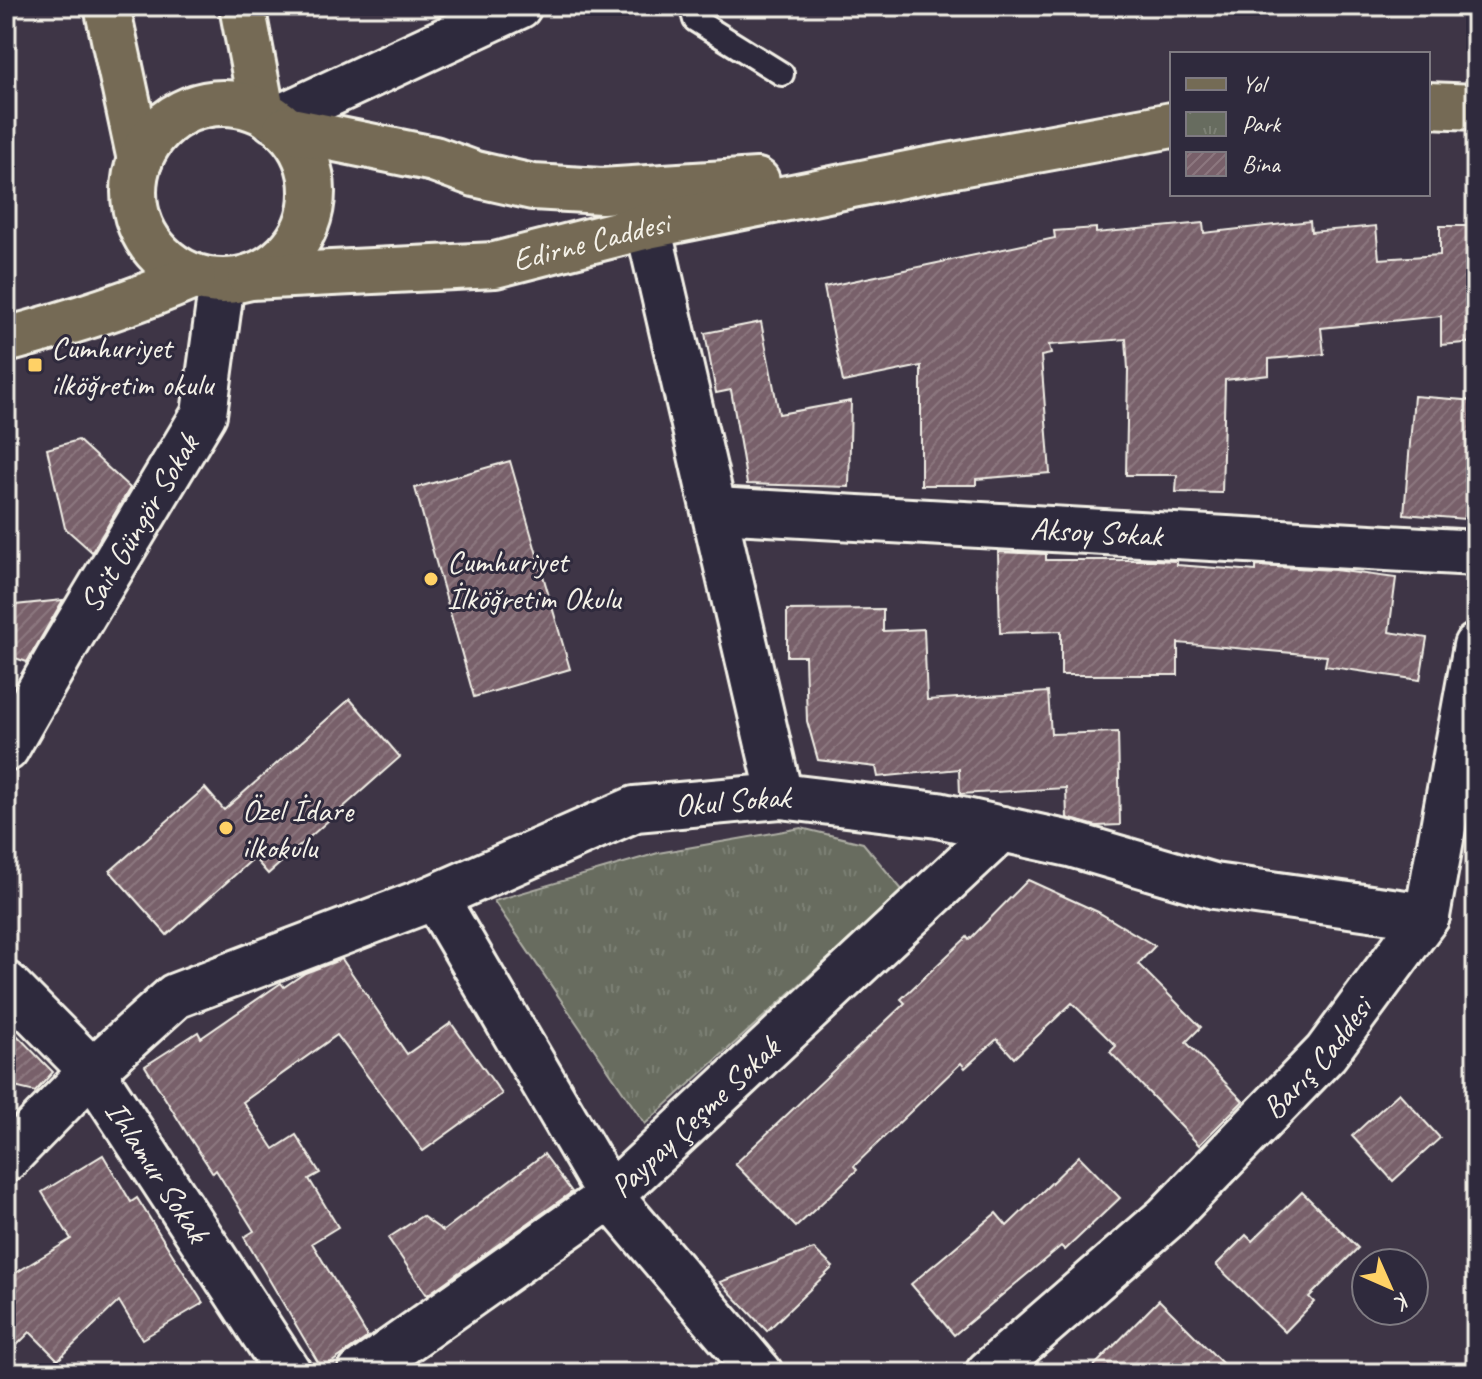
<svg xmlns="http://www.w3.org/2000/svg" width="1482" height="1379" font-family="Caveat,sans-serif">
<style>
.park{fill:url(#park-tufts);stroke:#aeaea4;stroke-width:2}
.building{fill:url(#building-hatch);stroke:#f4f1e8;stroke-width:2}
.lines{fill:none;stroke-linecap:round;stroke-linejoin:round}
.service-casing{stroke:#f4f1e8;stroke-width:28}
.minor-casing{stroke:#f4f1e8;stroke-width:50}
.primary-casing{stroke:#f4f1e8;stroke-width:50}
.service{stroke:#2f2a3d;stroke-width:22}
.minor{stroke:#2f2a3d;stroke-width:44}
.primary{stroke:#746b55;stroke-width:44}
.poi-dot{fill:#ffd166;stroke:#2f2a3d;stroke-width:3}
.labels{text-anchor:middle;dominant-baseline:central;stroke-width:6;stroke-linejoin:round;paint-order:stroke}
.street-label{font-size:32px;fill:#f4f1e8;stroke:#2f2a3d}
.poi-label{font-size:32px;fill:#f4f1e8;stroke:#2f2a3d;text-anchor:start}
</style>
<defs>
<pattern id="park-tufts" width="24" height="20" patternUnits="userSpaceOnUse" patternTransform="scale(2)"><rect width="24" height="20" fill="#676c5f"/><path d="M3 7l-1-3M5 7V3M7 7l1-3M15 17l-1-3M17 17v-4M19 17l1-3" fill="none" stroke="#7d8176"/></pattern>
<pattern id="building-hatch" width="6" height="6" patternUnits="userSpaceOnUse" patternTransform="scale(2)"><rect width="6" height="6" fill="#78606a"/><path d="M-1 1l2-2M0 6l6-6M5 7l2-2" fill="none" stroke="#8c777f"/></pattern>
</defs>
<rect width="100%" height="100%" fill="#3e3546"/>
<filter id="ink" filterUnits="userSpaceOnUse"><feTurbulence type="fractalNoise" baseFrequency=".0125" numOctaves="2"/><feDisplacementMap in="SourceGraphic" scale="16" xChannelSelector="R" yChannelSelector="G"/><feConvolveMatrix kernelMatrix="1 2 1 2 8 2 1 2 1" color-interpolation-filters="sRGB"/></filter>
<g filter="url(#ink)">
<!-- park -->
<polygon class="park" points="801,828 863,843 903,891 645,1124 494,901 658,853"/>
<!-- building -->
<g class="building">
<polygon points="1310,221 1311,232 1376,226 1379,259 1440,255 1440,226 1476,226 1476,342 1441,345 1441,316 1321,328 1324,354 1269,359 1269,375 1225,380 1222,493 1176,492 1177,475 1126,475 1128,369 1126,339 1049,345 1051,354 1041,356 1050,473 976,479 976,485 921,485 921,366 843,382 824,287 1055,238 1054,231 1096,228 1096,233 1203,223 1204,233"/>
<polygon points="761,322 779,414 851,401 849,487 747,484 731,390 716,393 705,333"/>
<polygon points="1414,396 1476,401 1465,519 1404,514"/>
<polygon points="78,440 130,488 92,552 65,528 47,449"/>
<polygon points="510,461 570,669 474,697 415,488"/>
<polygon points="998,552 1046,554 1046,560 1153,560 1177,561 1177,565 1256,571 1256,566 1335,570 1396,578 1389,632 1427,638 1420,680 1325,666 1327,656 1178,643 1178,675 1061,675 1061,631 1000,633"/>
<polygon points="63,600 27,662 6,655 6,606"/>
<polygon points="883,609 883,631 924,629 927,700 1048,692 1051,734 1118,732 1120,825 1096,826 1067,818 1066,788 960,794 959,769 878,777 876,767 818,760 807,721 805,656 787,656 787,610"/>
<polygon points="350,699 400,757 268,874 254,858 167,935 110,871 205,788 224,810"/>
<polygon points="1028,880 1098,912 1155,946 1138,964 1201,1027 1186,1042 1243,1101 1199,1145 1110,1052 1116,1046 1072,1003 1014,1058 997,1039 965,1068 961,1063 854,1166 857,1170 796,1227 735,1164 905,1003 901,999 967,937 969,940"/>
<polygon points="342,959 407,1054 451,1023 502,1094 423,1151 337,1035 243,1102 274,1149 296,1135 320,1173 309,1179 338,1227 312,1243 368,1337 322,1369 244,1237 254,1231 216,1170 213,1173 186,1132 145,1066 198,1032 201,1038 281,983 284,987 305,973"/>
<polygon points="6,1024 53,1072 35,1092 6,1085"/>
<polygon points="1399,1093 1440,1138 1393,1181 1352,1136"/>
<polygon points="544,1154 572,1192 427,1295 388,1238 422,1216 443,1231"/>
<polygon points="103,1155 131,1202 137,1198 203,1303 142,1339 119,1301 58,1360 30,1332 6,1356 6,1279 71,1239 42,1192"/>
<polygon points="1079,1156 1120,1198 1065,1250 1061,1246 954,1335 911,1284 996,1213 1007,1226"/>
<polygon points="1302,1192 1358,1248 1309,1297 1314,1302 1285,1332 1216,1265 1246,1235 1252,1241"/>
<polygon points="814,1249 833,1267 767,1331 720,1282"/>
<polygon points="1159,1300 1232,1373 1087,1373"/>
</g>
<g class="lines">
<!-- service casing -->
<g class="service-casing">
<polyline id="service" points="691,6 695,20 782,74"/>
</g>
<!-- minor casing -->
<g class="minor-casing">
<g id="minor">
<polyline points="274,120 519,6"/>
<polyline points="648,226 780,796"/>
<path id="s1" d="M715 510 1476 553"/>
<path id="s2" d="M6 749 62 651 204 414 222 282"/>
<polyline points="435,897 610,1196 760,1373"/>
<path id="s3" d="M6 984 92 1071 289 1373"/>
<path id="s4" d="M6 1159 92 1071 175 996 435 897 635 809 780 796 938 815 1070 844 1214 886 1427 916"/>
<path id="s5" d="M360 1373 610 1196 1002 829"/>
<path id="s6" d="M988 1373 1167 1217 1326 1053 1427 916 1476 646"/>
</g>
</g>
<!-- primary casing -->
<g class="primary-casing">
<g id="primary">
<polyline points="107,6 140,160"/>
<polyline points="242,6 262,111"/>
<circle cx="223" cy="192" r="89"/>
<polyline points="1428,105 1476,107"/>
<polyline points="286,129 434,159 475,174 533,187 602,191 757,181"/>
<path id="s7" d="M250 277 495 265 648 226 927 170 1172 125"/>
<path d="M6 340C70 323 132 303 193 277"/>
</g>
</g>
<!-- service -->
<use href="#service" class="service"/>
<!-- minor -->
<use href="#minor" class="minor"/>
<!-- primary -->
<use href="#primary" class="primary"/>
</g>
</g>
<!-- markers -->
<g class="poi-dot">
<rect x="27" y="357" width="16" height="16" rx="4"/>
<circle cx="431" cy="579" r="8"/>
<circle cx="226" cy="828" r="8"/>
</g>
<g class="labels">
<!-- street labels -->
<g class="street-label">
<text stroke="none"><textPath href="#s7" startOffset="344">Edirne Caddesi</textPath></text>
<text stroke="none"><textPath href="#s2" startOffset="262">Sait Güngör Sokak</textPath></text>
<text stroke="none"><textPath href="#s1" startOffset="382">Aksoy Sokak</textPath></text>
<text stroke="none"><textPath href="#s4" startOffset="830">Okul Sokak</textPath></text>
<text stroke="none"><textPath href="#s6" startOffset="456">Barış Caddesi</textPath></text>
<text stroke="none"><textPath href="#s5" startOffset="422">Paypay Çeşme Sokak</textPath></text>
<text stroke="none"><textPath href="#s3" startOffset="242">Ihlamur Sokak</textPath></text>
</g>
<!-- poi labels -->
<g class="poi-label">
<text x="51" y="347">Cumhuriyet<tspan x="51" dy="37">ilköğretim okulu</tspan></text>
<text x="447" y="561">Cumhuriyet<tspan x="447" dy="37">İlköğretim Okulu</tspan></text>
<text x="242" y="810">Özel İdare<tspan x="242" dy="37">ilkokulu</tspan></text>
</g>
</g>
<!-- margin -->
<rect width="1482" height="1379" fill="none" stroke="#2f2a3d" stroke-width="32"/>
<rect x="16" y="16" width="1450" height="1347" fill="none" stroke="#f4f1e8" stroke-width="3" filter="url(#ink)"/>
<!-- legend -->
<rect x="1170" y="52" width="260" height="144" fill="#2f2a3d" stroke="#7e7a81" stroke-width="2"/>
<rect x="1186" y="78" width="40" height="12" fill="#746b55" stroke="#7e7a81" stroke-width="2"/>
<text x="1242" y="92" font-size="24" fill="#f4f1e8">Yol</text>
<rect x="1186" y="112" width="40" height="24" fill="url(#park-tufts)" stroke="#7e7a81" stroke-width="2"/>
<text x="1242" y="132" font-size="24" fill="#f4f1e8">Park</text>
<rect x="1186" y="152" width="40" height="24" fill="url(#building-hatch)" stroke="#7e7a81" stroke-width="2"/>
<text x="1242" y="172" font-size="24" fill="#f4f1e8">Bina</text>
<!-- north arrow -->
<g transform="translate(1390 1287) rotate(135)"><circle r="38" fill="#2f2a3d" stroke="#7e7a81" stroke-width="2"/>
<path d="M0-6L14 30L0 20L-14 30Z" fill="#ffd166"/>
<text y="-12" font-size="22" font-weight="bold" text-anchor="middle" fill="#f4f1e8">K</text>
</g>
</svg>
